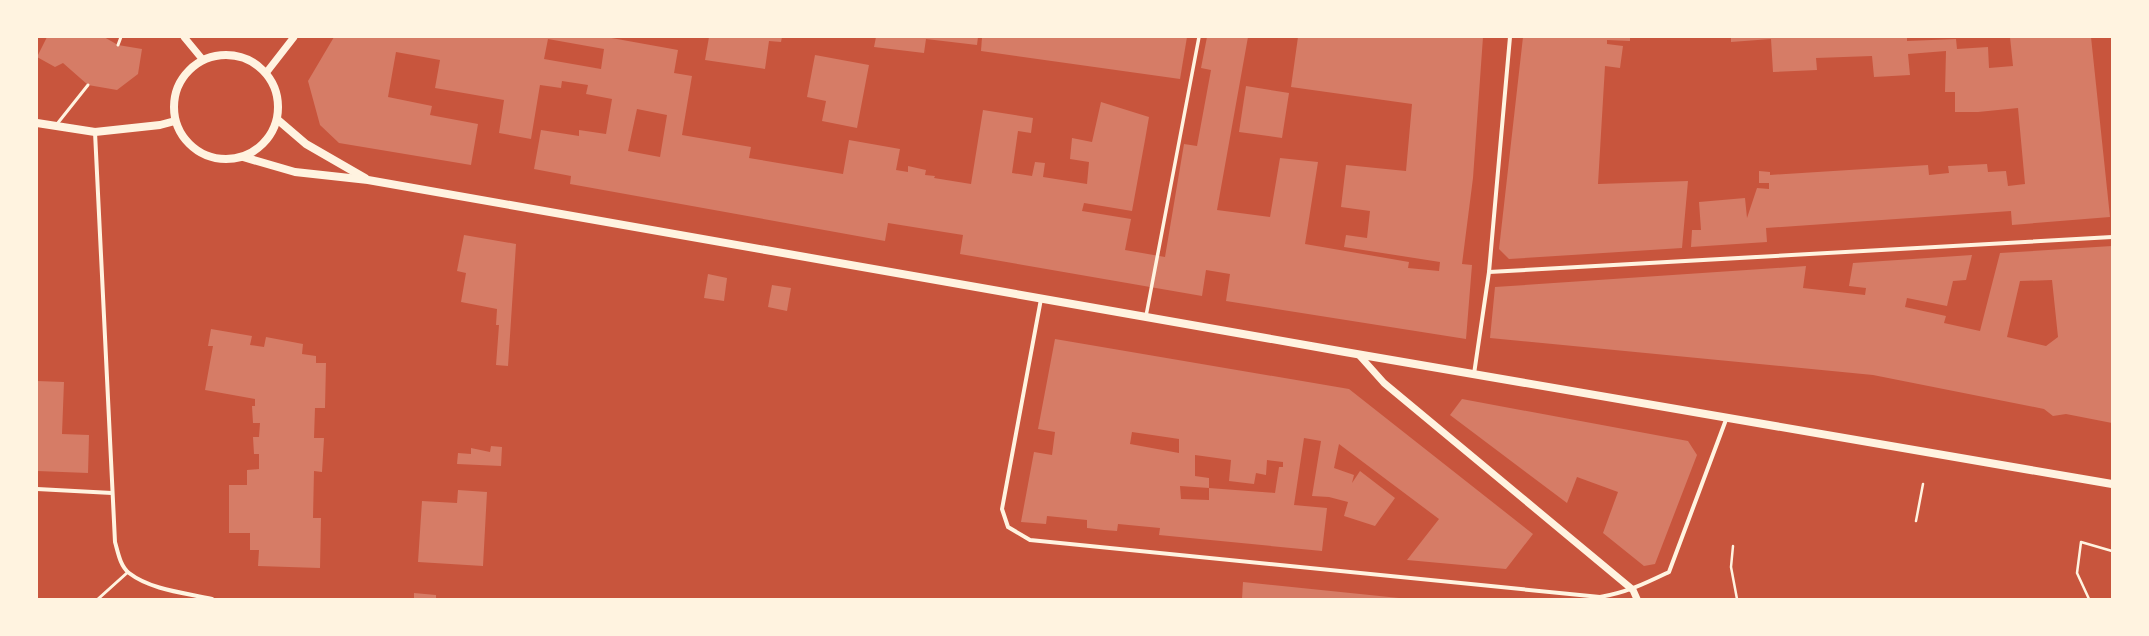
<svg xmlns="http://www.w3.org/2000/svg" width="2149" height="636" font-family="'Asap Condensed',sans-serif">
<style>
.building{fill:#d67c66;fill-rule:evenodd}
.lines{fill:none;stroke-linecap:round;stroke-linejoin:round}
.path{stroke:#fff3e0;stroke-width:2.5}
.service{stroke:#fff3e0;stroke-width:3}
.pedestrian{stroke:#fff3e0;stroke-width:3.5}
.minor{stroke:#fff3e0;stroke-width:4}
.tertiary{stroke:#fff3e0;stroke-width:7}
.secondary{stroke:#fff3e0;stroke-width:8}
</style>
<rect width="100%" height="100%" fill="#c8553d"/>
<!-- building -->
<g class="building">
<polygon points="47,37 104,37 118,45 142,49 138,74 117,90 88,85 63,63 55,67 37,57"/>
<path d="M334 37H606L678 50 674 73 692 76 682 135 751 147 749 158 843 174 849 140 900 149 896 170 908 172V166L926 170 925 175 935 176 934 178 971 184 983 110 1033 118 1031 133 1018 131 1012 173 1032 176 1035 162 1045 163 1043 177 1087 184 1089 162 1070 159 1072 138 1092 142 1101 102 1149 117 1145 140 1132 211 1084 203 1082 211 1131 219 1125 250 1165 257 1184 144 1197 146 1211 70 1201 68 1207 37H1248L1217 210 1270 217 1280 158 1318 162 1305 244 1409 262 1408 268 1439 271 1440 262 1344 247 1346 235 1367 238 1370 211 1341 207 1346 165 1406 171 1412 104 1291 87 1298 37H1483L1473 178 1462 264 1472 265 1466 339 1226 301 1230 274 1206 270 1202 296 960 254 963 235 944 232 888 223 885 241 570 184 571 176 534 169 541 130 579 136V130L606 134 612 99 586 94 588 85 562 81 561 88 540 85 531 139 499 133 504 100 435 88 440 60 396 52 388 97 432 106 430 115 478 124 471 165 339 143 320 125 308 81ZM548 39 604 49 601 69 544 59ZM637 109 667 115 660 157 628 151Z"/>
<polygon points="709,37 782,37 781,42 769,41 765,69 705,60"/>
<polygon points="876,37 978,37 977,45 926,39 924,53 874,47"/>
<polygon points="982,37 1187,37 1180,79 981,51"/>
<polygon points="1523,37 1630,37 1630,41 1607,40 1607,44 1623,46 1620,68 1605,66 1598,184 1688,181 1682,248 1509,259 1499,249"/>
<polygon points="1731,37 1907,37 1907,41 1956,39 1957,49 1988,47 1989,68 2013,66 2010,37 2091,37 2110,217 2012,225 2011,211 1766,228 1767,242 1691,247 1692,230 1701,230 1699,202 1745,198 1747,218 1757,188 1769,189 1769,183 1759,183 1759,171 1770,172 1770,175 1928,165 1929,175 1949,173 1948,166 1987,164 1988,172 2006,171 2008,186 2025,184 2018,108 1978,112 1955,112 1955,92 1945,92 1946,51 1908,54 1910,75 1874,77 1872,56 1816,58 1817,70 1773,72 1771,39 1731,42"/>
<polygon points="815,55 869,65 857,128 822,121 826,101 807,97"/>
<polygon points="1246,86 1289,93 1282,138 1239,132"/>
<polygon points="464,235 516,244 508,366 496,365 499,325 496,325 497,309 461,302 466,273 457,271"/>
<path d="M2112 246V423L2066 414 2053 416 2044 409 1873 375 1490 338 1495 287 1806 266 1803 288 1865 295 1866 288 1849 286 1853 263 1972 255 1966 280 1953 281 1947 306 1907 298 1905 307 1946 316 1944 323 1980 331 2000 253ZM2052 280 2058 337 2046 346 2007 337 2020 281Z"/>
<polygon points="708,274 727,278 724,301 704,298"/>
<polygon points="772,285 791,288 787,311 768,307"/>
<polygon points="211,329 252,336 250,345 264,347 266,337 303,344 302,354 316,356 316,363 326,363 325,408 315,408 314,438 324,438 322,472 314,471 313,518 321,518 320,568 258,566 259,550 250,550 250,533 229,533 229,485 247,485 247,470 259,469 259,454 254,454 253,437 259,437 260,423 253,423 252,406 255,406 255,399 205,390 213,346 208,346"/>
<path d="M1055 339 1349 389 1533 534 1506 569 1407 560 1439 519 1339 444 1334 468 1354 475 1352 483 1360 471 1395 498 1375 526 1344 516 1348 502 1329 497 1312 496 1321 441 1304 438 1294 505 1327 508 1322 551 1159 535 1160 528 1118 524 1117 531 1104 530 1087 528V520L1047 516 1046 524 1021 522 1034 452 1052 455 1055 432 1038 429ZM1132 432 1179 439V453L1130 444ZM1195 455 1231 460 1229 481 1254 484 1256 473 1266 475 1267 460 1283 462V467H1279L1275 493 1209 488V500L1181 499 1180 486 1209 488V478L1195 476Z"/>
<polygon points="37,381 64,382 62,434 89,435 88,473 37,471"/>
<polygon points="1462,399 1688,441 1697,455 1655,564 1644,566 1603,533 1618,492 1577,477 1567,503 1450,415"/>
<polygon points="491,446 502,447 501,466 457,464 458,453 471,454 471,448 490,452"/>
<polygon points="458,490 487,492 483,566 418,562 422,501 457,503"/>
<polygon points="1243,582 1399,598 1399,599 1242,599"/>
<polygon points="414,593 436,595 436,599 414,599"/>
</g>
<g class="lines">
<!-- path -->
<g class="path">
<polyline points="1916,521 1923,484"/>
<polyline points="1733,546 1731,567 1737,599"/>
<polyline points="2089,599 2077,573 2081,542 2112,551"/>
</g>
<!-- service -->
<g class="service">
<polyline points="118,45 121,37"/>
<polyline points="57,124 88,85"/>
<polyline points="98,599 128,572"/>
</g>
<!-- pedestrian -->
<polyline class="pedestrian" points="1146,316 1199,37"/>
<!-- minor -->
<g class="minor">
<path d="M95 132 115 542C118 552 120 566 129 573 151 590 186 593 212 599"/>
<polyline points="1489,272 2112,237"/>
<path d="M1041 299 1002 509 1008 527 1030 540 1600 597C1626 593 1646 583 1669 572L1727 417"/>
<polyline points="1474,374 1489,272 1510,37"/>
<polyline points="37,489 112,493"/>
</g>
<!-- tertiary -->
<g class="tertiary">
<polyline points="184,37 203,60"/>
<polyline points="266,73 294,37"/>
<polyline points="1359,355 1384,383 1633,590 1637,599"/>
</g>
<!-- secondary -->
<g class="secondary">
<circle cx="226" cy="107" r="52"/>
<polyline points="278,120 306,144 365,178"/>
<polyline points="37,123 95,132 160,125 175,121"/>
<polyline points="243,157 295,172 368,180 1345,352 2112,484"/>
</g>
</g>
<!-- border -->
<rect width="2149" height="636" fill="none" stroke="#fff3e0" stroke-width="76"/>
</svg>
